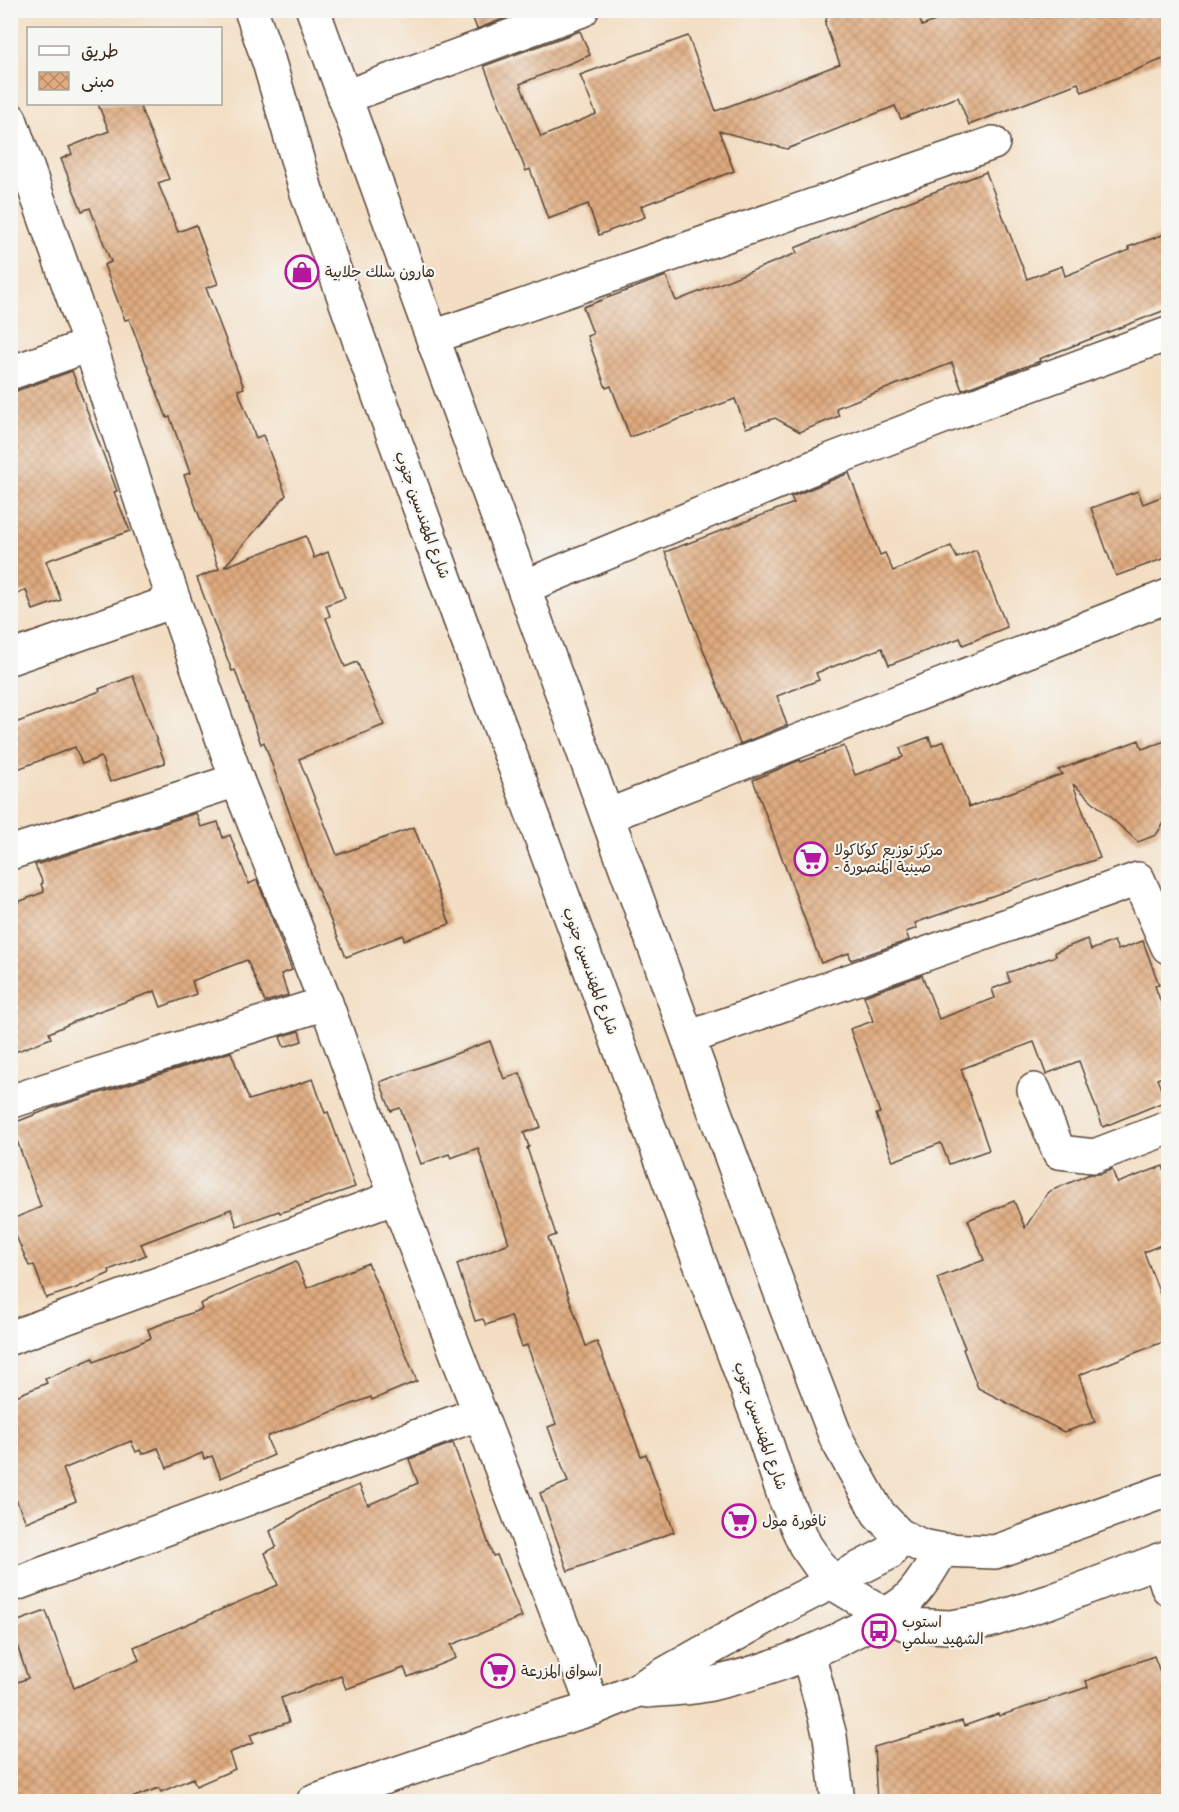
<svg xmlns="http://www.w3.org/2000/svg" width="1179" height="1812" font-family="'Balsamiq Sans','Playpen Sans Arabic',sans-serif">
<style>
.building{fill:url(#building-cross-hatch)}
.lines{fill:none;stroke-linecap:round;stroke-linejoin:round}
.minor-casing{stroke:#574537;stroke-width:36}
.tertiary-casing{stroke:#574537;stroke-width:36}
.trunk-casing{stroke:#574537;stroke-width:36}
.minor{stroke:#fff;stroke-width:33}
.tertiary{stroke:#fff;stroke-width:33}
.trunk{stroke:#fff;stroke-width:33}
.labels{text-anchor:middle;dominant-baseline:central;stroke-width:4.5;stroke-linejoin:round;paint-order:stroke}
.poi-label{font-size:15px;fill:#3b2a1e;stroke:#f6f6f2;text-anchor:start}
.street-label{font-size:15px;fill:#3b2a1e;stroke:#f6f6f2}
</style>
<defs>
<pattern id="building-cross-hatch" width="8" height="8" patternUnits="userSpaceOnUse" patternTransform="scale(1.5)"><rect width="8" height="8" fill="#dfab7f"/><path d="M0 0l8 8M0 8l8-8" fill="none" stroke="#b68b67"/></pattern>
</defs>
<rect width="100%" height="100%" fill="#f6f6f2"/>
<filter id="ink" filterUnits="userSpaceOnUse"><feTurbulence type="fractalNoise" baseFrequency=".0167" numOctaves="2"/><feDisplacementMap in="SourceGraphic" scale="12" xChannelSelector="R" yChannelSelector="G"/><feConvolveMatrix kernelMatrix="1 2 1 2 8 2 1 2 1" color-interpolation-filters="sRGB"/></filter>
<filter id="wash" filterUnits="userSpaceOnUse"><feTurbulence type="fractalNoise" baseFrequency=".008" numOctaves="4" result="noise"/><feDisplacementMap in="SourceGraphic" scale="24" xChannelSelector="R" yChannelSelector="G"/><feGaussianBlur stdDeviation="1.35" result="paint"/><feColorMatrix in="noise" values="0 0 0 0 0 0 0 0 0 0 0 0 0 0 0 0 0 1.4 0 .05"/><feComposite in="paint" operator="in"/></filter>
<g filter="url(#wash)">
<rect width="100%" height="100%" fill="#f3dec3"/>
<g id="blocks">
<!-- building -->
<g class="building">
<polygon points="470,10 526,10 477,29"/>
<polygon points="829,10 916,10 922,26 963,10 1168,10 1168,57 1082,92 1078,83 969,125 958,97 901,119 895,106 787,149 719,131 734,171 641,206 645,217 599,235 588,204 548,219 530,169 526,171 484,66 580,31 590,55 520,84 541,137 596,114 580,75 688,36 716,111 840,64 825,24"/>
<polygon points="98,104 139,104 169,179 158,183 178,232 196,225 218,284 206,288 244,388 238,390 256,438 263,435 286,495 224,567 306,536 314,558 328,552 345,598 326,605 330,616 326,618 345,667 357,662 384,725 299,759 337,855 414,827 450,924 404,940 403,935 346,957 312,876 264,742 261,744 235,670 232,671 197,578 219,569 184,475 190,473 170,417 167,418 129,319 125,320 104,265 111,262 90,208 82,211 61,159 72,154 69,147 109,131"/>
<polygon points="986,172 1027,279 1062,266 1065,276 1130,250 1128,247 1168,233 1168,309 1039,359 1040,361 962,390 952,363 836,408 839,416 800,432 775,418 746,428 735,399 630,437 611,386 606,388 587,336 593,334 583,307 666,276 676,301 797,253 795,248 900,205"/>
<polygon points="72,371 117,491 114,492 130,531 46,561 61,600 33,610 26,590 10,597 10,391 16,391"/>
<polygon points="849,473 880,555 885,553 893,571 951,546 957,558 976,550 1007,627 963,645 960,638 889,665 882,648 816,673 819,680 777,696 787,725 740,744 665,552 794,503 791,497"/>
<polygon points="1138,491 1143,504 1168,494 1168,557 1116,576 1091,508"/>
<polygon points="133,676 165,763 110,782 101,757 82,764 75,747 10,772 10,725 100,691 99,689"/>
<polygon points="929,737 932,746 944,741 969,807 1063,774 1058,770 1139,740 1142,749 1168,740 1168,817 1156,835 1138,842 1073,784 1100,858 915,923 917,928 906,932 909,940 851,960 849,953 821,963 753,780 800,760 801,762 844,746 855,775 903,757 900,748"/>
<polygon points="196,813 201,827 218,822 223,838 230,835 249,884 257,880 292,970 281,974 288,995 265,1002 247,960 192,981 196,994 161,1007 155,991 94,1013 49,1033 51,1038 10,1054 10,905 44,892 41,884 43,883 35,865"/>
<polygon points="1087,939 1091,950 1114,941 1118,950 1143,941 1159,985 1155,986 1168,1022 1168,1075 1157,1079 1166,1101 1103,1127 1079,1061 1046,1074 1034,1042 961,1069 989,1150 949,1164 941,1143 893,1161 876,1114 880,1113 850,1029 873,1021 864,996 922,975 939,1019 995,998 992,989 1010,982 1007,973 1056,956 1055,952"/>
<polygon points="299,1031 302,1041 284,1047 280,1037"/>
<polygon points="490,1041 504,1079 520,1073 541,1127 524,1133 529,1147 527,1148 556,1235 548,1238 586,1346 597,1342 641,1456 646,1454 674,1532 568,1571 540,1493 568,1482 548,1427 556,1424 527,1345 522,1347 511,1316 486,1325 483,1319 475,1321 457,1264 509,1243 478,1148 451,1158 449,1154 421,1164 400,1108 391,1111 380,1082"/>
<polygon points="231,1052 249,1100 313,1079 325,1113 328,1112 355,1187 280,1213 279,1211 237,1226 231,1209 141,1244 146,1255 109,1270 110,1273 74,1289 46,1298 34,1265 29,1266 10,1222 10,1220 41,1207 11,1124 52,1108"/>
<polygon points="1163,1166 1168,1181 1168,1242 1144,1252 1168,1315 1168,1340 1079,1375 1095,1422 1064,1432 978,1388 963,1349 965,1348 937,1278 984,1260 968,1220 1014,1201 1025,1228 1048,1192 1090,1174 1101,1174 1112,1169 1117,1183"/>
<polygon points="296,1261 307,1288 368,1263 417,1381 372,1400 371,1397 268,1436 267,1439 274,1455 221,1478 212,1456 204,1459 202,1453 167,1468 158,1448 142,1454 140,1450 136,1452 131,1441 63,1469 76,1501 26,1522 10,1486 11,1398 47,1383 45,1379 93,1358 94,1362 151,1338 148,1329 202,1309 200,1304"/>
<polygon points="453,1443 493,1556 497,1555 522,1617 451,1645 456,1658 408,1677 404,1668 346,1689 341,1676 281,1698 289,1722 250,1735 253,1743 229,1753 235,1769 196,1786 193,1778 161,1792 159,1788 120,1802 10,1802 10,1685 28,1678 10,1624 46,1611 74,1688 139,1660 134,1647 278,1585 265,1553 276,1547 270,1531 316,1503 359,1485 368,1505 418,1483 409,1459"/>
<polygon points="1154,1656 1168,1693 1168,1802 877,1802 874,1747 962,1721 964,1726 998,1714 999,1716 1088,1687 1086,1681"/>
</g>
</g>
</g>
<g filter="url(#ink)">
<use href="#blocks" fill-opacity="0" stroke="#574537" stroke-width="1.5"/>
<g class="lines">
<!-- minor casing -->
<g class="minor-casing">
<g id="minor">
<polyline points="345,97 582,10"/>
<polyline points="10,119 90,345 174,601 10,658"/>
<polyline points="433,337 993,143"/>
<polyline points="10,373 90,345"/>
<polyline points="524,587 831,460 943,417 1168,334"/>
<polyline points="174,601 237,780 326,1003 396,1197 594,1708"/>
<polyline points="607,816 1168,596"/>
<polyline points="10,853 237,780"/>
<polyline points="688,1038 1138,879 1168,947"/>
<polyline points="1034,1090 1059,1152 1094,1156 1168,1128"/>
<polyline points="10,1102 46,1090 326,1003"/>
<polyline points="10,1338 396,1197"/>
<polyline points="1159,1560 1168,1588"/>
<polyline points="10,1586 480,1413"/>
<polyline points="808,1653 830,1736 838,1802"/>
</g>
</g>
<!-- tertiary casing -->
<g class="tertiary-casing">
<g id="tertiary">
<path d="M647 1691C668 1689 690 1689 711 1684 764 1672 817 1652 865 1626 880 1618 895 1610 908 1599 922 1585 932 1567 942 1550"/>
<polyline points="313,1802 538,1725 594,1708 633,1692 791,1603 889,1553 899,1535"/>
</g>
</g>
<!-- trunk casing -->
<g class="trunk-casing">
<g id="trunk">
<polyline points="251,10 269,62 306,190 379,396 459,617 605,1009 759,1421 784,1496 805,1545 831,1582 886,1615 908,1625 950,1627 989,1621 1051,1601 1168,1557"/>
<polyline points="313,10 786,1307 837,1440 878,1513 899,1535 922,1546 942,1550 995,1552 1168,1490"/>
</g>
</g>
<!-- minor -->
<use href="#minor" class="minor"/>
<!-- tertiary -->
<use href="#tertiary" class="tertiary"/>
<!-- trunk -->
<use href="#trunk" class="trunk"/>
</g>
</g>
<!-- icons -->
<defs>
<g id="shop-ring" transform="scale(1.725)"><circle r="9.5" fill="#f6f6f2" stroke="#b5179e" stroke-width="1.5"/><path d="M-5-2.5h2.3a2.7 3.5 0 0 1 5.4 0H5L5.5 6h-11ZM-1.5-2.5h3a1.5 2.3 0 0 0-3 0Z" fill="#b5179e"/></g>
<g id="supermarket-ring" transform="scale(1.725)"><circle r="9.5" fill="#f6f6f2" stroke="#b5179e" stroke-width="1.5"/><path d="M-6-5.5h2.5l.6 2H6L4.5 2H-2.5L-4.4-4H-6ZM-1.5 3.2a1.3 1.3 0 1 0 .1 0ZM3 3.2a1.3 1.3 0 1 0 .1 0Z" fill="#b5179e"/></g>
<g id="bus-ring" transform="scale(1.725)"><circle r="9.5" fill="#f6f6f2" stroke="#b5179e" stroke-width="1.5"/><path d="M-5-6H5V4H4V6H2V4H-2V6H-4V4H-5ZM-3.5-4V0h7V-4ZM-3.5 1.2v1.5H-2V1.2ZM2 1.2v1.5H3.5V1.2Z" fill="#b5179e"/></g>
</defs>
<g fill-rule="evenodd">
<use href="#shop-ring" x="302" y="272"/>
<use href="#supermarket-ring" x="811" y="859"/>
<use href="#supermarket-ring" x="739" y="1521"/>
<use href="#bus-ring" x="879" y="1631"/>
<use href="#supermarket-ring" x="498" y="1671"/>
</g>
<g class="labels">
<!-- poi labels -->
<g class="poi-label">
<text x="325" y="272">هارون سلك جلابية</text>
<text x="834" y="850">مركز توزيع كوكاكولا<tspan x="834" dy="17">- صينية المنصورة</tspan></text>
<text x="762" y="1521">نافورة مول</text>
<text x="902" y="1622">استوب<tspan x="902" dy="17">الشهيد سلمي</tspan></text>
<text x="521" y="1671">اسواق المزرعة</text>
</g>
<!-- street labels -->
<g class="street-label">
<text transform="translate(422 515) rotate(70)">شارع المهندسين جنوب</text>
<text transform="translate(590 971) rotate(70)">شارع المهندسين جنوب</text>
<text transform="translate(760 1426) rotate(71)">شارع المهندسين جنوب</text>
</g>
</g>
<!-- margin -->
<rect width="1179" height="1812" fill="none" stroke="#f6f6f2" stroke-width="36"/>
<!-- legend -->
<rect x="27" y="27" width="195" height="78" fill="#f6f6f2" stroke="#aba49d" stroke-width="1.5"/>
<rect x="39" y="46" width="30" height="9" fill="#ffffff" stroke="#aba49d" stroke-width="1.5"/>
<text x="81" y="57" font-size="18" fill="#3b2a1e">طريق</text>
<rect x="39" y="72" width="30" height="18" fill="url(#building-cross-hatch)" stroke="#aba49d" stroke-width="1.5"/>
<text x="81" y="87" font-size="18" fill="#3b2a1e">مبنى</text>
</svg>
